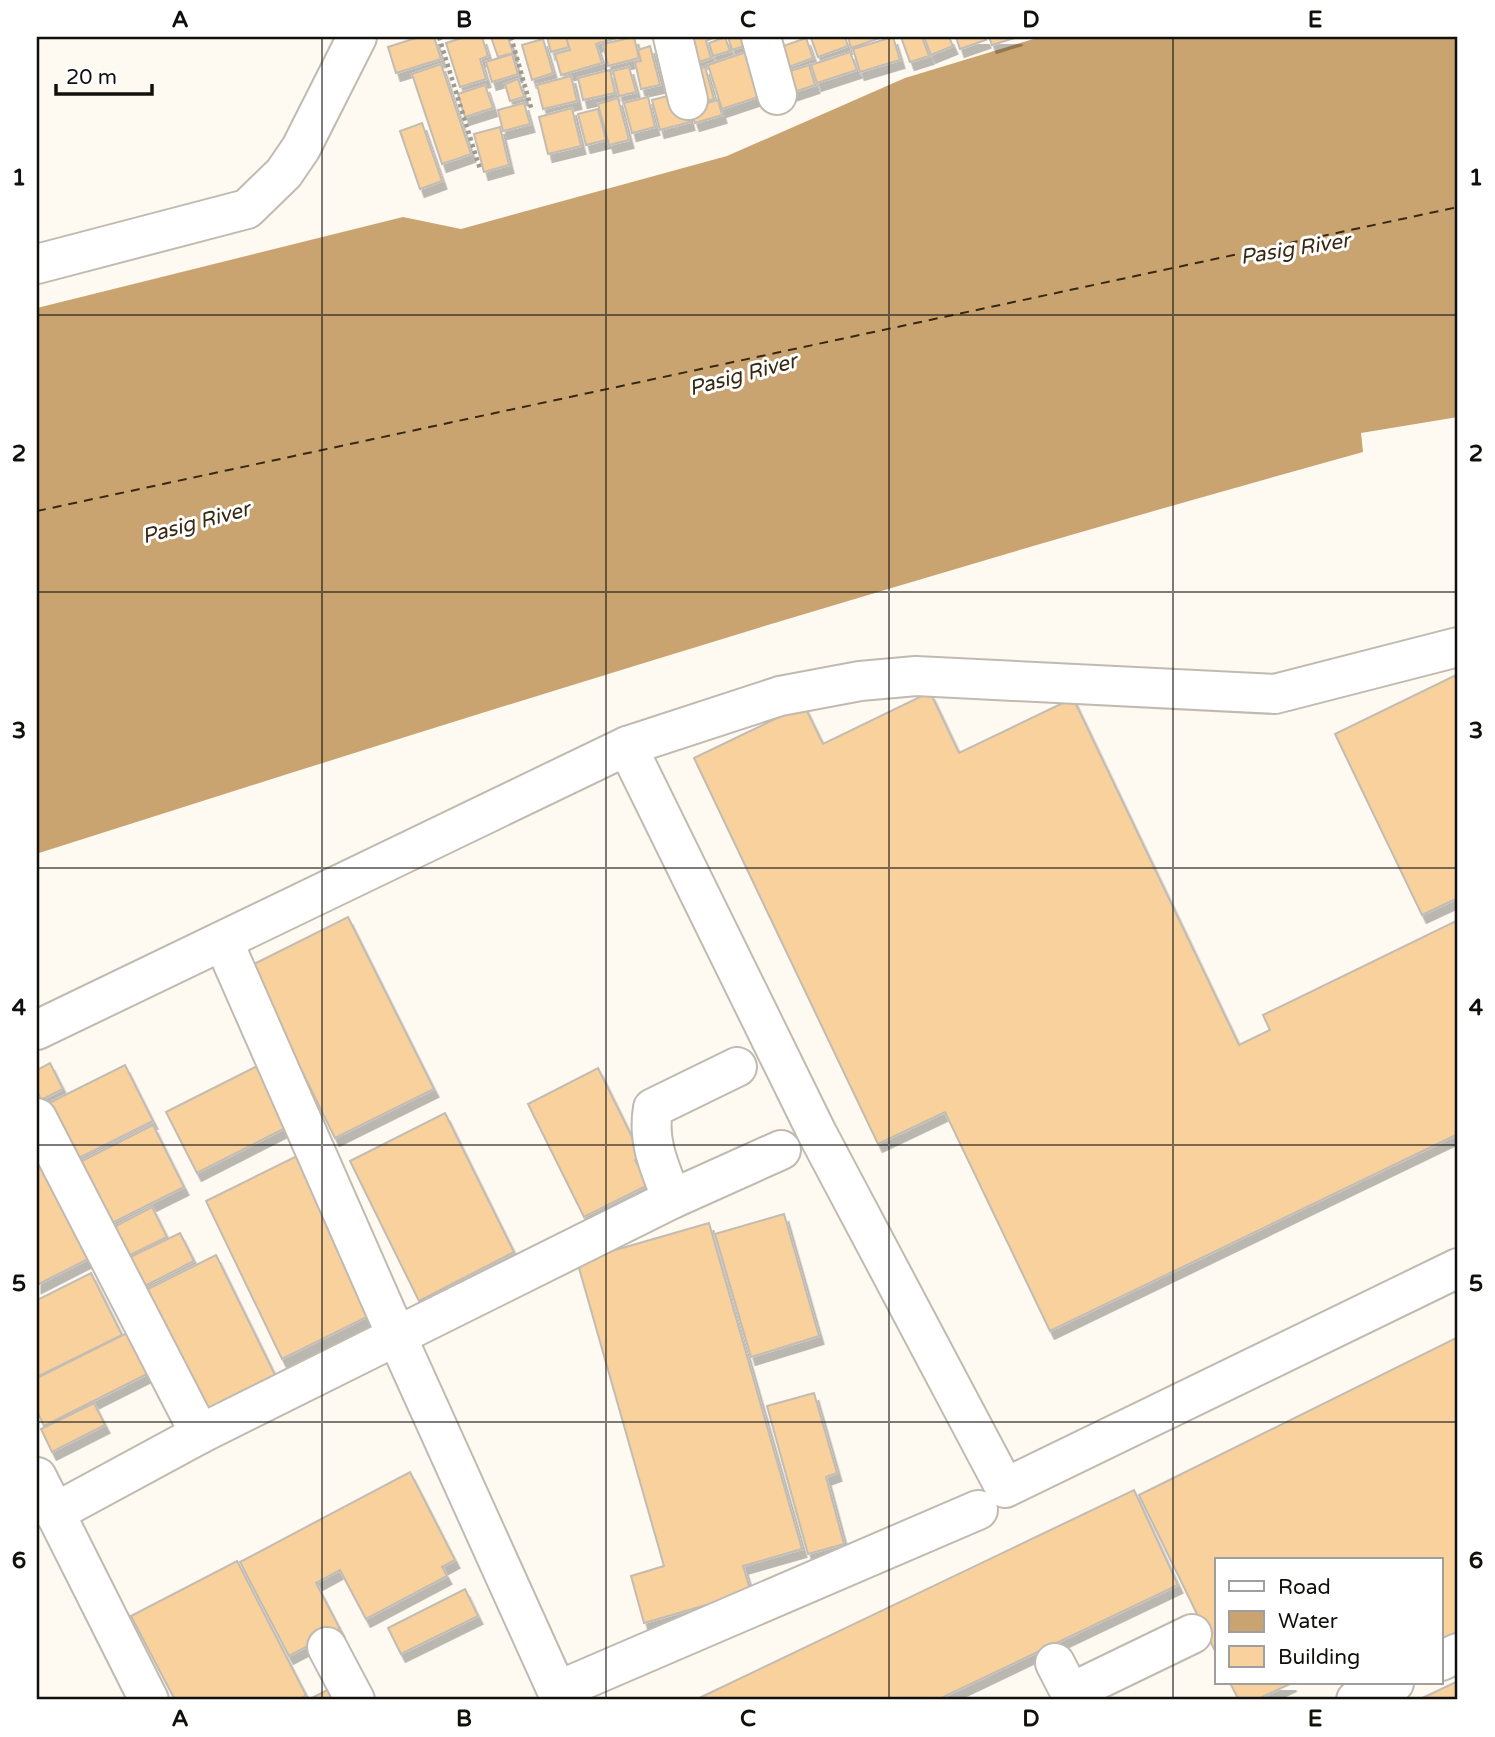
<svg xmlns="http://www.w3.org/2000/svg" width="1495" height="1737" font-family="'Varela Round',sans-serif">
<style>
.water{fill:#c9a471}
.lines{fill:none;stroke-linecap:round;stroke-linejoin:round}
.ferry{stroke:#392811;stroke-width:2;stroke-dasharray:9 7;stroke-linecap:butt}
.building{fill:#f8d19d;stroke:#c3bcb3;stroke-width:2;filter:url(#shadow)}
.minor-casing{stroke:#c0bab1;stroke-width:42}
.path{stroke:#9d9993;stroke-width:4.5;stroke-dasharray:3.5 3.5;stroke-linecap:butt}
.minor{stroke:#fff;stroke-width:38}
.grid{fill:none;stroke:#12100d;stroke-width:2;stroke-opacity:0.55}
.labels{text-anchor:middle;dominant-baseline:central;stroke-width:6;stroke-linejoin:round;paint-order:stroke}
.water-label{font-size:21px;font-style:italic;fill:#392811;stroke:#fff}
.neatline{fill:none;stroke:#12100d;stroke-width:2.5}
.grid-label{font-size:23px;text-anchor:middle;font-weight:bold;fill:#12100d}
</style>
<defs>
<filter id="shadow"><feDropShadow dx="4.5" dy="8" stdDeviation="0" flood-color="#0004"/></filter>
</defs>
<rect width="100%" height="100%" fill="#fef9f1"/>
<!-- water -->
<path class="water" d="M1040 37H1458V417L1361 433 1363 452C918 575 478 713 39 853L37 308 403 217 461 229 727 156 905 78Z"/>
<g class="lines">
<!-- ferry -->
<polyline class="ferry" points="37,511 1458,207"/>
</g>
<!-- building -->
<g class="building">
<polygon points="419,37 434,37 441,59 396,73 388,47"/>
<polygon points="465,37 482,37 488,56 480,59 486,79 460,87 446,43"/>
<polygon points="491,37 508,37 513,53 498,57"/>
<polygon points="547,37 566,37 569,47 551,52"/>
<polygon points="566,37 621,37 596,44 602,63 561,75 555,54 570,50"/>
<polygon points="634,37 639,58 608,66 603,44"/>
<polygon points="678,37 715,37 706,41 711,58 687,66"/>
<polygon points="725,37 730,51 713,56 709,43"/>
<polygon points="728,37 755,37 756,42 732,50"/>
<polygon points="845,37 848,46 818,57 811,38"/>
<polygon points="848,37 883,37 851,48"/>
<polygon points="893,37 900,60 860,72 853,49"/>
<polygon points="901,37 922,37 929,56 910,62"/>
<polygon points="924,37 949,37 953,46 931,55"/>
<polygon points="956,37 985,37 986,40 960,49"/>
<polygon points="989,37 1018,37 992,45"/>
<polygon points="806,38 813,58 773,73 766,52"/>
<polygon points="543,39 553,73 532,80 522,45"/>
<polygon points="650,46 660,85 641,89 635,62 641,61 638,50"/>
<polygon points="755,49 770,93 722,109 708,65"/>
<polygon points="850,52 857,70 817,83 811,65"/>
<polygon points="512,54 518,74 492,82 486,62"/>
<polygon points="441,64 471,154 442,164 412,74"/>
<polygon points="809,65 815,85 782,96 775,76"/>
<polygon points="629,67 636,92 619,96 613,71"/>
<polygon points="705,67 714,99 693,105 683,73"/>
<polygon points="610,70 615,93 583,100 578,78"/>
<polygon points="571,76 577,101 543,109 537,85"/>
<polygon points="518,79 524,97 510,101 505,84"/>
<polygon points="485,85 493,108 465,117 458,94"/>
<polygon points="683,92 690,122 660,130 652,100"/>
<polygon points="648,97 655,127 632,133 624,103"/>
<polygon points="618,98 629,140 609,145 598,104"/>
<polygon points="718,100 722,115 695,123 690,108"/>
<polygon points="524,103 530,124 503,131 498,110"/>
<polygon points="572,108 581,146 548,154 539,117"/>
<polygon points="598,109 606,140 586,145 578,114"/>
<polygon points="422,123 442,181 420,189 400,131"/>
<polygon points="500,127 509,165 484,172 474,134"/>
<polygon points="1458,674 1458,898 1422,915 1335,734"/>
<polygon points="930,692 959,753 1073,698 1239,1045 1270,1030 1263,1015 1458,920 1458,1134 1050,1331 945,1112 878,1144 694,758 804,705 823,744"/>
<polygon points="348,917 434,1089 335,1138 250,966"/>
<polygon points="267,1061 297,1122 197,1173 166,1112"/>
<polygon points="50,1063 63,1089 41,1100 37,1090 37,1070"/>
<polygon points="125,1065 153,1121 73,1161 45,1105"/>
<polygon points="598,1068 642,1157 635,1160 648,1185 584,1217 528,1104"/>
<polygon points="445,1113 514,1252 419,1301 350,1161"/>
<polygon points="153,1125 184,1187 106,1226 76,1164"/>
<polygon points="37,1140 94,1256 37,1285"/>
<polygon points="299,1155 375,1313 282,1359 206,1201"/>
<polygon points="152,1207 167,1237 122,1259 108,1230"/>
<polygon points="784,1214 819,1336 751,1357 715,1234"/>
<polygon points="709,1223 802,1549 743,1566 751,1592 644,1623 631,1576 664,1566 577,1261"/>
<polygon points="180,1233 194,1261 135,1291 120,1262"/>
<polygon points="216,1255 278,1381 202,1419 140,1293"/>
<polygon points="91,1273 122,1335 37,1377 37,1300"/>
<polygon points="135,1329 155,1370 44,1426 37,1411 37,1378"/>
<polygon points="1458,1337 1458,1635 1441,1640 1441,1560 1217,1560 1217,1655 1139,1495"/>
<polygon points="814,1393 837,1473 826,1477 844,1544 808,1554 767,1406"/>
<polygon points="94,1403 105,1425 52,1452 41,1429"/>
<polygon points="410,1472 455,1560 442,1567 447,1576 366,1619 340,1570 316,1583 340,1629 289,1656 240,1562"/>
<polygon points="1134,1490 1178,1585 937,1700 695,1700"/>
<polygon points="237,1561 306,1695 298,1700 175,1700 131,1616"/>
<polygon points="465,1589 478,1616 401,1654 388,1628"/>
<polygon points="1458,1681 1458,1700 1418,1700"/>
<polygon points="1230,1683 1292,1683 1256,1700 1239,1700"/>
<polygon points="331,1688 337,1700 308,1700"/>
</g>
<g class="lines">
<!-- minor casing -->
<g class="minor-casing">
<g id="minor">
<polyline points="673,37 688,100"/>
<polyline points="761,37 777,95"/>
<polyline points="37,264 247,209 284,173 301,148 357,37"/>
<polyline points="627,746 817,1133 1005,1488 1458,1268"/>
<polyline points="223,941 397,1337 557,1691 978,1510"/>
<polyline points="37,1030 627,746 780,696 860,681 916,676 1275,694 1458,647"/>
<polyline points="37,1118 200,1434"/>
<path d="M672 1199C660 1168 647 1142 653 1108L737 1067"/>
<polyline points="37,1477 149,1700"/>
<polyline points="54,1513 200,1434 672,1199 781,1150"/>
<polyline points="327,1647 355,1700"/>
<polyline points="1441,1661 1458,1653"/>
<polyline points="1055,1663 1074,1700"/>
<polyline points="1070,1693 1192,1634"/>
<polyline points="1356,1700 1394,1683"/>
</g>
</g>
<!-- path -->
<g class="path">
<polyline points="439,37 480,169"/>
<polyline points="511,37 532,111"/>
</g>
<!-- minor -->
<use href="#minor" class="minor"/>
</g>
<!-- grid -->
<path class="grid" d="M322 37V1700M606 37V1700M889 37V1700M1173 37V1700M37 315H1458M37 592H1458M37 868H1458M37 1145H1458M37 1422H1458"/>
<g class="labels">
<!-- water labels -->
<g class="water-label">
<text transform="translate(1295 249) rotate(-9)">Pasig River</text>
<text transform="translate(743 375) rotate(-15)">Pasig River</text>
<text transform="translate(196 523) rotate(-15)">Pasig River</text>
</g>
</g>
<!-- border -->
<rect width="1495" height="1737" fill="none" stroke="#ffffff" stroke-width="77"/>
<!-- legend -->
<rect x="1215" y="1558" width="228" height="126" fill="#ffffff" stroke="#a09f9e" stroke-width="2"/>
<rect x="1229" y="1581" width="35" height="10" fill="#ffffff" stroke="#a09f9e" stroke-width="2"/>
<text x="1278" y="1594" font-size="21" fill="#12100d">Road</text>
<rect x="1229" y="1611" width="35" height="21" fill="#c9a471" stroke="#a09f9e" stroke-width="2"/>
<text x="1278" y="1628" font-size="21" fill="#12100d">Water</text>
<rect x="1229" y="1646" width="35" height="21" fill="#f8d19d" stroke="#a09f9e" stroke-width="2"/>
<text x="1278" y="1664" font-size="21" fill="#12100d">Building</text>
<!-- scale -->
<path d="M56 84v10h96v-10" fill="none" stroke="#12100d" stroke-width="3.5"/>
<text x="66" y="84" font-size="21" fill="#12100d" stroke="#ffffff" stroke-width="5" paint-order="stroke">20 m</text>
<rect x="38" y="38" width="1418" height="1660" class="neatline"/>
<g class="grid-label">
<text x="180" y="27">A</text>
<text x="464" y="27">B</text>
<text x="748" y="27">C</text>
<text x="1031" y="27">D</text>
<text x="1315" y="27">E</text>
<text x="19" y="185">1</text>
<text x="1476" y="185">1</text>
<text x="19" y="461">2</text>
<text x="1476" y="461">2</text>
<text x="19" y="738">3</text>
<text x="1476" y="738">3</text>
<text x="19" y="1015">4</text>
<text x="1476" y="1015">4</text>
<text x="19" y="1291">5</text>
<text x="1476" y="1291">5</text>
<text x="19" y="1568">6</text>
<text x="1476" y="1568">6</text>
<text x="180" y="1726">A</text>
<text x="464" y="1726">B</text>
<text x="748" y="1726">C</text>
<text x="1031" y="1726">D</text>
<text x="1315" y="1726">E</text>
</g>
</svg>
